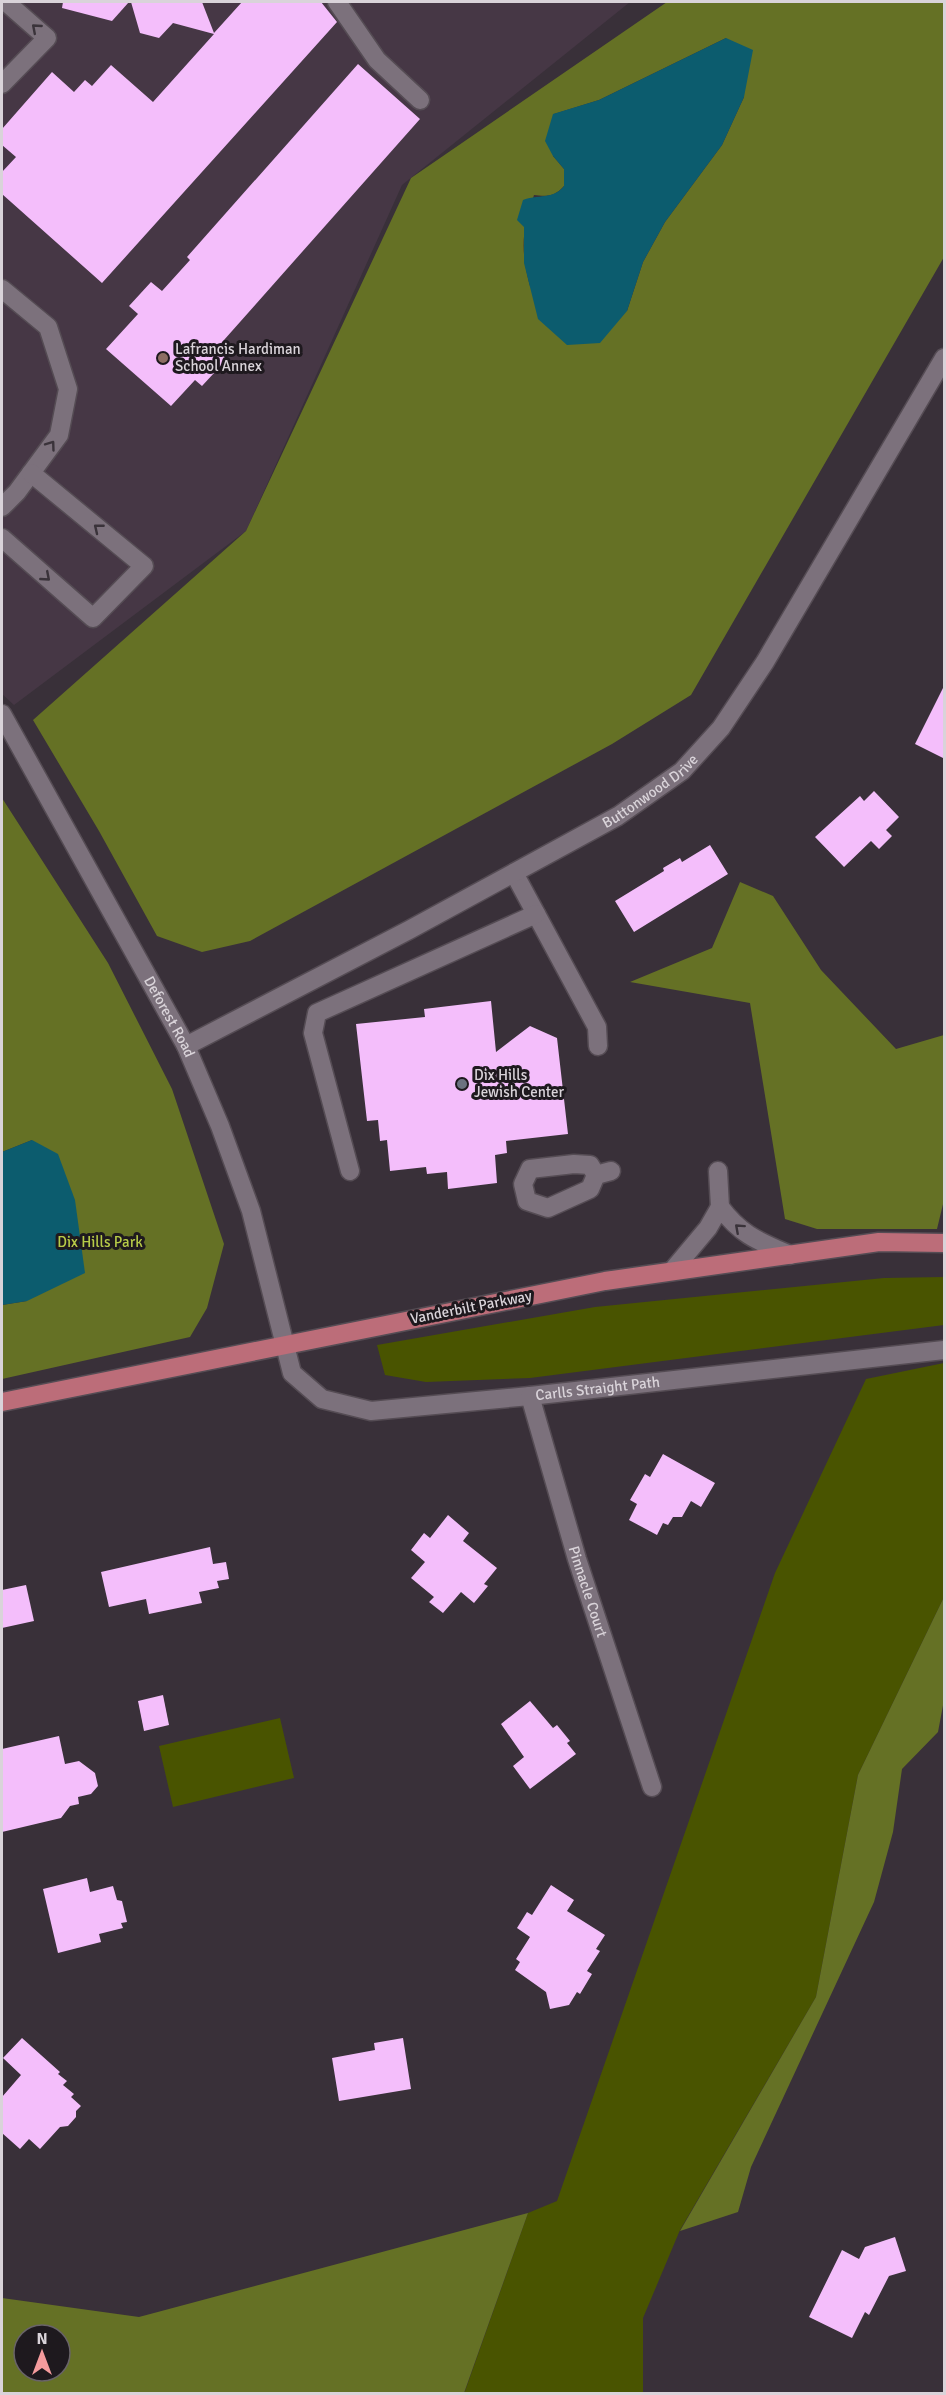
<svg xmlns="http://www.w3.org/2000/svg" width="946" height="2395" font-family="Signika,sans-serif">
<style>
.built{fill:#463745}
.green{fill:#495400}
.forest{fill:#657125;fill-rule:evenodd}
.water{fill:#0c5c6e}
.building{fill:#f4befb}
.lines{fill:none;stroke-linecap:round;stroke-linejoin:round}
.minor-casing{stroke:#554c54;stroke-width:21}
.major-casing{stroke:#554c54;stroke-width:21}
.minor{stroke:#7c717c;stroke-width:18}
.major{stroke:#bc6d79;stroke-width:18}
.oneway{stroke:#3a333a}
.education-dot{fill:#8d6e63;stroke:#1e191e;stroke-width:2}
.worship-dot{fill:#6b7280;stroke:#1e191e;stroke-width:2}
.labels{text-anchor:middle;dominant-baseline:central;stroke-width:6;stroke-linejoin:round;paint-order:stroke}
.poi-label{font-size:15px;fill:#d9d3d9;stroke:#1e191e;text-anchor:start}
.street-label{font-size:15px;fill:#d9d3d9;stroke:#1e191e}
.park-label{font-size:15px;fill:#b7cb48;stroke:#1e191e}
</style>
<rect width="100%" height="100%" fill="#393039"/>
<!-- built -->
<polygon class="built" points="2,2 630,2 402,185 246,531 14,705 2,694"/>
<!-- green -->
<g class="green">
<polygon points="944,1277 944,1325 530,1378 426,1382 385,1375 377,1345 595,1307 884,1278"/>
<polygon points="944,1363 944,1597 858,1775 816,1997 680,2230 643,2318 643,2393 464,2394 528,2213 557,2201 775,1573 866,1379"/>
<polygon points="280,1718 294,1778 173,1807 159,1746"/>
</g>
<!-- forest -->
<g class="forest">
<path d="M667 2H944V257L691 695 612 744 250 941 202 952 157 936 99 831 33 720 246 531 411 178ZM726 38 744 97 722 145 665 222 643 262 627 311 530 286C520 248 522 232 534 195 548 197 555 196 564 186V169L553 156 554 114 599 100Z"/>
<polygon points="2,798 108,963 172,1089 224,1244 207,1308 190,1337 2,1379 2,1305 27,1301 32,1140 2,1152"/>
<polygon points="740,882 773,896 821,970 896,1049 944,1035 944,1200 937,1229 817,1229 785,1219 750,1003 630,982 712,948"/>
<polygon points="944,1597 944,1700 938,1732 902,1769 893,1832 874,1902 751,2167 738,2212 680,2231 816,1997 858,1775"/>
<path d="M528 2213 464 2393H2V2298L139 2317ZM24 2335H60V2371H24Z"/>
</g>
<!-- water -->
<g class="water">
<path d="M726 38 753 50 744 97 722 145 665 222 643 262 627 311 600 343 567 345 538 319 524 263V227L517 220 523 200C538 194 553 200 564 186V169L553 156 545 141 553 114 599 100Z"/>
<polygon points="32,1140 58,1154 75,1200 85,1273 27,1301 2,1305 2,1152"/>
</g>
<!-- building -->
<g class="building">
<polygon points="63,2 129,2 112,21 62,8"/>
<polygon points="131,2 202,2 214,33 242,2 321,2 337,22 102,283 2,194 2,172 16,157 2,145 2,129 52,72 74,92 85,80 92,86 111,65 153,102 214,34 173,23 159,38 140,33"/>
<polygon points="358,64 420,119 216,349 227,359 202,386 195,380 171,406 106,349 138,314 129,306 151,282 162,291 190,260 187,257"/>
<polygon points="945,684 945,759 915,744"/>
<polygon points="874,791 899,817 886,830 892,836 879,849 871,841 844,867 815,837 860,796 864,801"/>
<polygon points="710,845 728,874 634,932 615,901 664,871 663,868 680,858 682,862"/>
<polygon points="491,1001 496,1052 530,1026 557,1038 568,1134 506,1141 507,1153 495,1155 497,1183 448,1189 447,1172 427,1174 426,1167 390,1171 387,1140 380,1141 378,1120 367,1121 356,1024 425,1017 424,1009"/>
<polygon points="663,1454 715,1483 701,1507 691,1501 682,1517 673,1517 668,1525 663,1523 657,1535 629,1520 637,1504 630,1500 645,1474 650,1477"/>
<polygon points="448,1515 469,1533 463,1541 497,1568 484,1584 488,1586 474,1603 461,1592 443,1613 429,1602 434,1597 411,1578 425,1562 411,1550 424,1533 430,1538"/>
<polygon points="210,1547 213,1564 226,1562 229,1579 217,1581 219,1588 199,1592 202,1603 149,1614 146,1599 109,1607 101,1572"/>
<polygon points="26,1585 34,1621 2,1628 2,1590"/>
<polygon points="163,1695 169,1725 144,1731 138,1701"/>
<polygon points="530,1701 553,1728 557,1725 570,1741 567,1743 576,1754 530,1789 513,1766 524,1757 501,1724"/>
<polygon points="59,1736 65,1764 79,1761 95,1773 98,1786 91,1794 78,1797 79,1804 70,1806 61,1818 2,1832 2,1749"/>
<polygon points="87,1878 90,1892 113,1886 117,1900 122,1901 127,1922 121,1923 123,1928 99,1934 101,1942 58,1953 43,1889"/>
<polygon points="551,1885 574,1900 567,1911 605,1935 596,1949 600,1951 587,1971 592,1974 580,1994 577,1992 569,2005 550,2009 546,1992 515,1970 520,1962 516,1959 530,1937 517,1928 527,1912 532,1915"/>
<polygon points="22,2038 60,2072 58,2074 67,2081 63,2085 74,2094 71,2097 81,2106 76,2111 76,2117 68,2126 60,2127 40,2149 29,2139 20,2149 2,2133 2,2097 21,2075 3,2058"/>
<polygon points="403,2038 411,2089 339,2101 332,2058 375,2050 374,2043"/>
<polygon points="895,2237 906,2271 889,2276 869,2315 865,2312 852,2338 809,2317 842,2250 859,2259 865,2247"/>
</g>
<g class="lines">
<!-- minor casing -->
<g class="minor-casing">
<g id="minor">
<polyline points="337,2 377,60 420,100"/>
<polyline points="2,84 47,38 6,2"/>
<polyline points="2,289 48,327 68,389 59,435 17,492 2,507"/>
<polyline points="2,538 93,618 144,566 31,473"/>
<path id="s1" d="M2 714 186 1046 220 1126 251 1211 292 1373 322 1399 371 1411 530 1396 944 1350"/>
<polyline points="514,873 597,1027 598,1046"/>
<path id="s2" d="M186 1046 409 930 618 816 682 771 721 728 765 662 944 358"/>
<polyline points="350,1171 313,1033 317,1013 536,914"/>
<polyline points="718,1171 720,1207"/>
<polyline points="596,1175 590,1189 548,1208 527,1201 523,1184 530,1169 574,1164 590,1165 596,1175 611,1171"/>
<path d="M672 1271 708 1228 720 1207C741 1235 758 1241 790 1255"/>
<path id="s3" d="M530 1396 577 1559 652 1787"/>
</g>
</g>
<!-- major casing -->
<g class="major-casing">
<polyline id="major" points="2,1402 605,1281 879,1242 944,1243"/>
</g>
<!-- minor -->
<use href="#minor" class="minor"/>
<!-- major -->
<use href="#major" class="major"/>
</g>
<!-- one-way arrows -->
<defs><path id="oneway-chevron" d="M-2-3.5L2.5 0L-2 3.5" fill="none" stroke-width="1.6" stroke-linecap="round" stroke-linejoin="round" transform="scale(1.5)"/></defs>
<g class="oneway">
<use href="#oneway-chevron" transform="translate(36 28) rotate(-139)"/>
<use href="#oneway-chevron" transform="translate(51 445) rotate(-54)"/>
<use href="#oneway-chevron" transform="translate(98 528) rotate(-141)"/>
<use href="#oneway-chevron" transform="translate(46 577) rotate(41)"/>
<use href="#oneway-chevron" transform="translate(739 1228) rotate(-138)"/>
</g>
<!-- markers -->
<circle class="education-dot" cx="163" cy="358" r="6"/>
<circle class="worship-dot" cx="462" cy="1084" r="6"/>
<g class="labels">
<!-- poi labels -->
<g class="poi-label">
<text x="175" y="349">Lafrancis Hardiman<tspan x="175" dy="17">School Annex</tspan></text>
<text x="474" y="1075">Dix Hills<tspan x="474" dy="17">Jewish Center</tspan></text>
</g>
<!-- street labels -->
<g class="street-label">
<text stroke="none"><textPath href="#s2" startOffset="530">Buttonwood Drive</textPath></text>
<text stroke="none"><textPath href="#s1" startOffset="346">Deforest Road</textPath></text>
<text transform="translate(471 1307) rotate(-11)">Vanderbilt Parkway</text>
<text stroke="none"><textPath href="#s1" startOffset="1042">Carlls Straight Path</textPath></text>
<text stroke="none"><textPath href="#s3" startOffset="204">Pinnacle Court</textPath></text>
</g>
<!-- park labels -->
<g class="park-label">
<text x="100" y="1242">Dix Hills Park</text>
</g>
</g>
<!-- border -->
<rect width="946" height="2395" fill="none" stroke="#d9d3d9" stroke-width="6"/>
<!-- north arrow -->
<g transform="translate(42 2353)"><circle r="28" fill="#1e191e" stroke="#696369" stroke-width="1.5"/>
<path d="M0-4.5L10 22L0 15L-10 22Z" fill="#f59b9d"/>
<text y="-9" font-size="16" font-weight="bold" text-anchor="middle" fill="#d9d3d9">N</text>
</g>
</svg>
